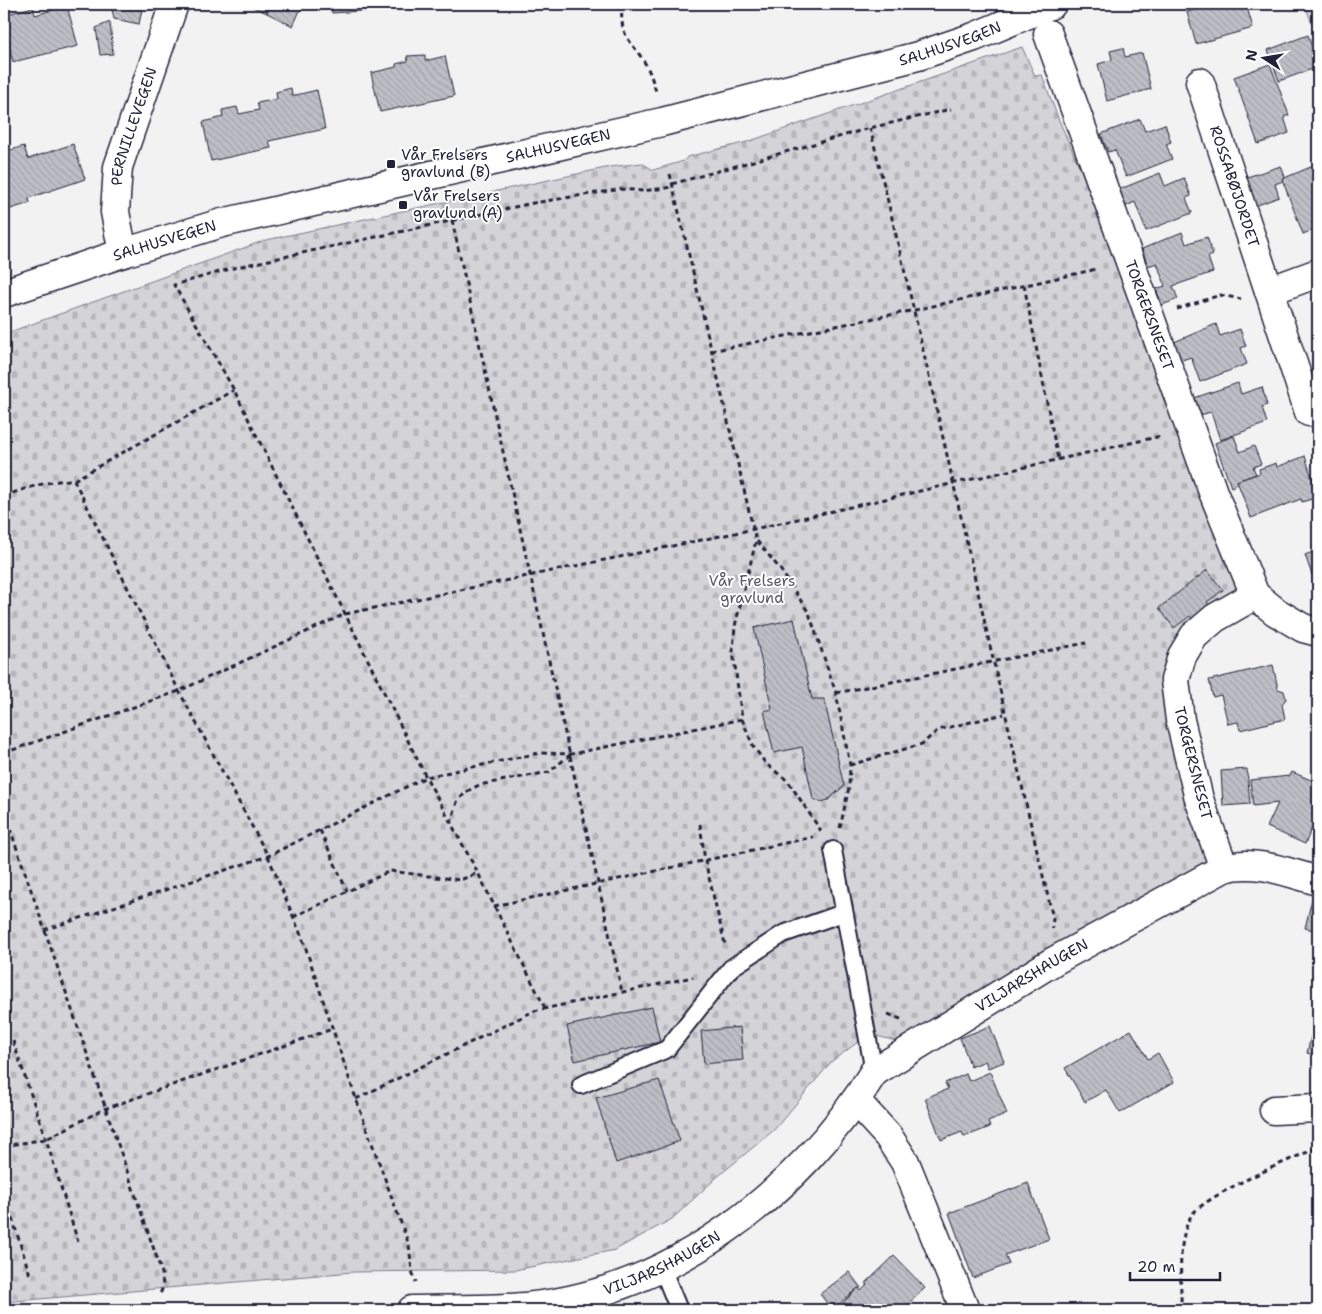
<svg xmlns="http://www.w3.org/2000/svg" width="1322" height="1314" font-family="'Shantell Sans',sans-serif">
<style>
.cemetery{fill:url(#cemetery-stones);stroke:#7a7a8a}
.pitch{fill:#d3d3d8;stroke:#7a7a8a}
.building{fill:url(#building-back-hatch);stroke:#22223b}
.lines{fill:none;stroke-linecap:round;stroke-linejoin:round}
.service-casing{stroke:#22223b;stroke-width:20}
.minor-casing{stroke:#22223b;stroke-width:31}
.tertiary-casing{stroke:#22223b;stroke-width:31}
.secondary-casing{stroke:#22223b;stroke-width:31}
.path{stroke:#22223b;stroke-width:3;stroke-dasharray:5 4;stroke-linecap:butt}
.service{stroke:#fff;stroke-width:16}
.minor{stroke:#fff;stroke-width:28}
.tertiary{stroke:#fff;stroke-width:28}
.secondary{stroke:#fff;stroke-width:28}
.poi-dot{fill:#22223b;stroke:#fff;stroke-width:2}
.labels{text-anchor:middle;dominant-baseline:central;stroke-width:4;stroke-linejoin:round;paint-order:stroke}
.street-label{font-size:15px;fill:#22223b;stroke:#fff}
.poi-label{font-size:15px;fill:#22223b;stroke:#fff;text-anchor:start}
.park-label{font-size:15px;fill:#57576a;stroke:#fff}
</style>
<defs>
<pattern id="cemetery-stones" width="16" height="16" patternUnits="userSpaceOnUse" patternTransform="scale(1.25)"><rect width="16" height="16" fill="#d3d3d8"/><path d="M2 7V4a2 2 0 0 1 4 0v3zM10 15v-3a2 2 0 0 1 4 0v3z" fill="#b5b5ba"/></pattern>
<pattern id="building-back-hatch" width="6" height="6" patternUnits="userSpaceOnUse" patternTransform="scale(1.25)"><rect width="6" height="6" fill="#bebec6"/><path d="M-1 5l2 2M0 0l6 6M5-1l2 2" fill="none" stroke="#a3a3ab"/></pattern>
</defs>
<rect width="100%" height="100%" fill="#f2f2f3"/>
<filter id="ink" filterUnits="userSpaceOnUse"><feTurbulence type="fractalNoise" baseFrequency=".02" numOctaves="2"/><feDisplacementMap in="SourceGraphic" scale="10" xChannelSelector="R" yChannelSelector="G"/><feConvolveMatrix kernelMatrix="1 2 1 2 8 2 1 2 1" color-interpolation-filters="sRGB"/></filter>
<g filter="url(#ink)">
<!-- cemetery -->
<polygon class="cemetery" points="1022,47 1035,76 1042,75 1058,118 1112,241 1255,595 1215,618 1176,688 1224,868 923,1048 869,1034 832,1061 774,1130 716,1178 672,1219 615,1250 515,1270 353,1272 4,1302 4,334 266,240 610,167 642,163 653,170 684,161 687,157 747,142"/>
<!-- pitch -->
<polygon class="pitch" points="1305,4 1318,4 1318,42"/>
<!-- building -->
<g class="building">
<polygon points="111,4 143,4 139,24 114,19"/>
<polygon points="246,4 271,4 267,13"/>
<polygon points="271,4 303,4 293,26 267,13"/>
<polygon points="331,4 360,4 360,11 332,13"/>
<polygon points="360,4 388,4 388,10 360,11"/>
<polygon points="388,4 416,4 416,9 388,10"/>
<polygon points="416,4 446,4 446,8 416,9"/>
<polygon points="1219,4 1246,4 1253,28 1196,44 1187,12"/>
<polygon points="67,6 78,46 13,62 4,27 4,15 33,7 35,15"/>
<polygon points="110,22 113,54 100,55 96,28"/>
<polygon points="1308,35 1318,67 1279,81 1268,50"/>
<polygon points="1123,48 1125,57 1142,53 1151,89 1107,101 1098,64 1112,60 1110,51"/>
<polygon points="425,55 425,61 445,56 454,96 380,112 371,73 396,67 396,64 408,61 407,56"/>
<polygon points="1270,64 1289,115 1284,117 1289,133 1258,144 1234,77"/>
<polygon points="291,88 292,96 317,90 325,129 269,141 271,148 211,161 203,122 223,117 222,110 237,107 239,114 259,110 257,103 277,99 276,92"/>
<polygon points="1140,119 1145,131 1165,124 1171,142 1166,144 1172,159 1126,177 1115,150 1108,152 1101,134"/>
<polygon points="73,144 85,179 29,198 30,203 4,211 4,152 24,146 28,159"/>
<polygon points="1318,164 1318,228 1303,234 1282,179"/>
<polygon points="1281,166 1285,177 1282,179 1283,181 1275,184 1279,197 1255,206 1244,178"/>
<polygon points="1160,173 1165,186 1184,178 1191,196 1186,198 1192,213 1146,231 1135,202 1124,207 1118,190"/>
<polygon points="1182,232 1186,244 1207,237 1213,255 1208,257 1213,272 1173,286 1178,299 1162,305 1156,289 1165,286 1157,263 1148,266 1142,249"/>
<polygon points="1216,324 1220,336 1240,329 1246,346 1241,348 1247,364 1200,382 1191,357 1179,361 1172,343"/>
<polygon points="1238,383 1241,394 1262,387 1267,405 1262,407 1267,423 1220,440 1211,412 1200,415 1194,398"/>
<polygon points="1234,436 1240,452 1254,446 1261,464 1253,467 1256,474 1237,481 1238,484 1231,487 1215,443"/>
<polygon points="1305,456 1318,497 1302,502 1301,499 1251,518 1237,481 1260,473 1259,469 1276,463 1277,467"/>
<polygon points="1318,550 1318,592 1305,555"/>
<polygon points="1207,570 1223,590 1207,602 1210,607 1193,620 1190,616 1174,628 1159,608"/>
<polygon points="794,619 812,699 824,699 844,786 828,800 822,802 813,799 802,747 774,753 764,711 772,709 754,628"/>
<polygon points="1273,665 1278,689 1284,691 1286,699 1282,704 1285,719 1240,730 1238,722 1228,724 1221,695 1213,697 1209,680"/>
<polygon points="1247,769 1250,804 1223,806 1221,771"/>
<polygon points="1292,772 1318,783 1318,825 1314,823 1305,844 1267,827 1278,803 1253,806 1250,780 1290,776"/>
<polygon points="1313,895 1318,896 1318,931 1305,928"/>
<polygon points="652,1007 660,1042 575,1061 567,1026"/>
<polygon points="1318,1009 1318,1056 1307,1053"/>
<polygon points="990,1026 1004,1062 988,1068 985,1061 971,1067 960,1038"/>
<polygon points="740,1027 743,1060 704,1064 701,1031"/>
<polygon points="1131,1030 1148,1059 1158,1053 1174,1082 1120,1113 1106,1090 1085,1102 1065,1068"/>
<polygon points="990,1072 1007,1114 988,1122 990,1127 964,1137 962,1132 941,1140 925,1098 948,1089 945,1083 966,1074 969,1081"/>
<polygon points="659,1080 680,1141 616,1163 596,1098"/>
<polygon points="1028,1183 1049,1239 1005,1255 1009,1264 973,1278 949,1213"/>
<polygon points="894,1256 925,1288 902,1310 836,1310 858,1288 861,1291 867,1285 866,1283"/>
<polygon points="849,1272 861,1288 858,1288 832,1310 820,1294"/>
</g>
<g class="lines">
<!-- service casing -->
<g class="service-casing">
<g id="service">
<polyline points="833,850 874,1072"/>
<polyline points="581,1085 667,1049 731,968 783,934 843,913"/>
<polyline points="662,1268 679,1310"/>
</g>
</g>
<!-- minor casing -->
<g class="minor-casing">
<g id="minor">
<path id="s1" d="M1048 34 1213 492 1255 595 1276 612 1303 628 1318 632"/>
<path id="s2" d="M1200 82 1309 412"/>
<path id="s3" d="M123 253 115 212 118 167 174 4"/>
<polyline points="1269,291 1318,273"/>
<polyline points="1224,868 1199,799 1180,720 1175,680 1182,656 1194,636 1215,618 1255,595"/>
<path id="s4" d="M874 1072 1054 961 1224 868C1255 859 1287 872 1318 881"/>
<polyline points="856,1101 888,1136 905,1162 965,1310"/>
<polyline points="1274,1110 1318,1108"/>
</g>
</g>
<!-- tertiary casing -->
<g class="tertiary-casing">
<g id="tertiary">
<path id="s5" d="M412 1310C449 1309 488 1310 525 1307 669 1293 800 1193 874 1072"/>
</g>
</g>
<!-- secondary casing -->
<g class="secondary-casing">
<g id="secondary">
<path id="s6" d="M4 293 123 253 222 223 662 122 918 56 974 37 1052 4"/>
</g>
</g>
<!-- path -->
<g class="path">
<path d="M622 4C620 37 627 35 643 60 650 70 653 83 657 94"/>
<path d="M870 128C935 390 990 655 1053 918L1052 929"/>
<polyline points="670,174 756,541 735,626 733,651 742,719 753,746 766,764 788,781 821,831"/>
<polyline points="672,184 870,128 951,109"/>
<polyline points="452,220 622,992"/>
<polyline points="1024,285 1058,459"/>
<polyline points="1177,309 1220,295 1241,299"/>
<polyline points="711,351 915,310 1097,269"/>
<polyline points="74,480 179,691 268,856 303,940 356,1099 409,1245 412,1271 416,1282"/>
<path d="M4 496C27 488 50 480 74 480L234 390"/>
<polyline points="757,541 780,569 809,613 836,693 850,765 849,787 840,828"/>
<polyline points="836,693 1086,643"/>
<polyline points="4,753 179,691 345,614 754,529 1161,436"/>
<polyline points="850,765 922,744 938,730 1004,714"/>
<polyline points="4,811 162,1273 163,1287 160,1294"/>
<polyline points="451,823 457,802 466,792 479,785 549,772 571,754"/>
<polyline points="700,824 705,861 725,944"/>
<polyline points="320,830 347,891"/>
<polyline points="494,906 813,837"/>
<polyline points="293,917 390,871 460,880 478,873"/>
<polyline points="44,930 268,856 426,777 539,753 571,754 742,719"/>
<polyline points="545,1008 478,873 426,777 234,390 174,285 237,267 533,203 622,189 643,191 673,187"/>
<polyline points="888,1014 903,1020"/>
<polyline points="13,1041 46,1139 78,1242"/>
<polyline points="356,1099 534,1011 693,977"/>
<polyline points="4,1146 46,1139 104,1109 332,1029"/>
<polyline points="4,1192 30,1275"/>
<path d="M1181 1310C1182 1281 1176 1243 1191 1216 1203 1196 1294 1157 1318 1148"/>
</g>
<!-- service -->
<use href="#service" class="service"/>
<!-- minor -->
<use href="#minor" class="minor"/>
<!-- tertiary -->
<use href="#tertiary" class="tertiary"/>
<!-- secondary -->
<use href="#secondary" class="secondary"/>
</g>
</g>
<!-- markers -->
<g class="poi-dot">
<rect x="386" y="159" width="10" height="10" rx="2.5"/>
<rect x="398" y="200" width="10" height="10" rx="2.5"/>
</g>
<g class="labels">
<!-- street labels -->
<g class="street-label">
<text stroke="none"><textPath href="#s6" startOffset="979">SALHUSVEGEN</textPath></text>
<text stroke="none"><textPath href="#s3" startOffset="130">PERNILLEVEGEN</textPath></text>
<text stroke="none"><textPath href="#s6" startOffset="574">SALHUSVEGEN</textPath></text>
<text stroke="none"><textPath href="#s2" startOffset="110">ROSSABØJORDET</textPath></text>
<text stroke="none"><textPath href="#s6" startOffset="169">SALHUSVEGEN</textPath></text>
<text stroke="none"><textPath href="#s1" startOffset="299">TORGERSNESET</textPath></text>
<text transform="translate(1193 763) rotate(76)">TORGERSNESET</text>
<text stroke="none"><textPath href="#s4" startOffset="185">VILJARSHAUGEN</textPath></text>
<text stroke="none"><textPath href="#s5" startOffset="258">VILJARSHAUGEN</textPath></text>
</g>
<!-- poi labels -->
<g class="poi-label">
<text x="401" y="155">Vår Frelsers<tspan x="401" dy="17">gravlund (B)</tspan></text>
<text x="413" y="196">Vår Frelsers<tspan x="413" dy="17">gravlund (A)</tspan></text>
</g>
<!-- park labels -->
<g class="park-label">
<text x="752" y="581">Vår Frelsers<tspan x="752" dy="17">gravlund</tspan></text>
</g>
</g>
<!-- margin -->
<rect width="1322" height="1314" fill="none" stroke="#fff" stroke-width="20"/>
<rect x="10" y="10" width="1302" height="1294" fill="none" stroke="#22223b" stroke-width="2" filter="url(#ink)"/>
<!-- north arrow -->
<g transform="translate(1264 58) rotate(282)" stroke="#ffffff" stroke-width="4" paint-order="stroke">
<path d="M0-4L9 19L0 12L-9 19Z" fill="#22223b"/>
<text y="-8" font-size="14" font-weight="bold" text-anchor="middle" fill="#22223b">N</text>
</g>
<!-- scale -->
<path d="M1130 1272v8h90v-8" fill="none" stroke="#22223b" stroke-width="2.5"/>
<text x="1137" y="1272" font-size="15" fill="#22223b" stroke="#ffffff" stroke-width="4" paint-order="stroke">20 m</text>
</svg>
